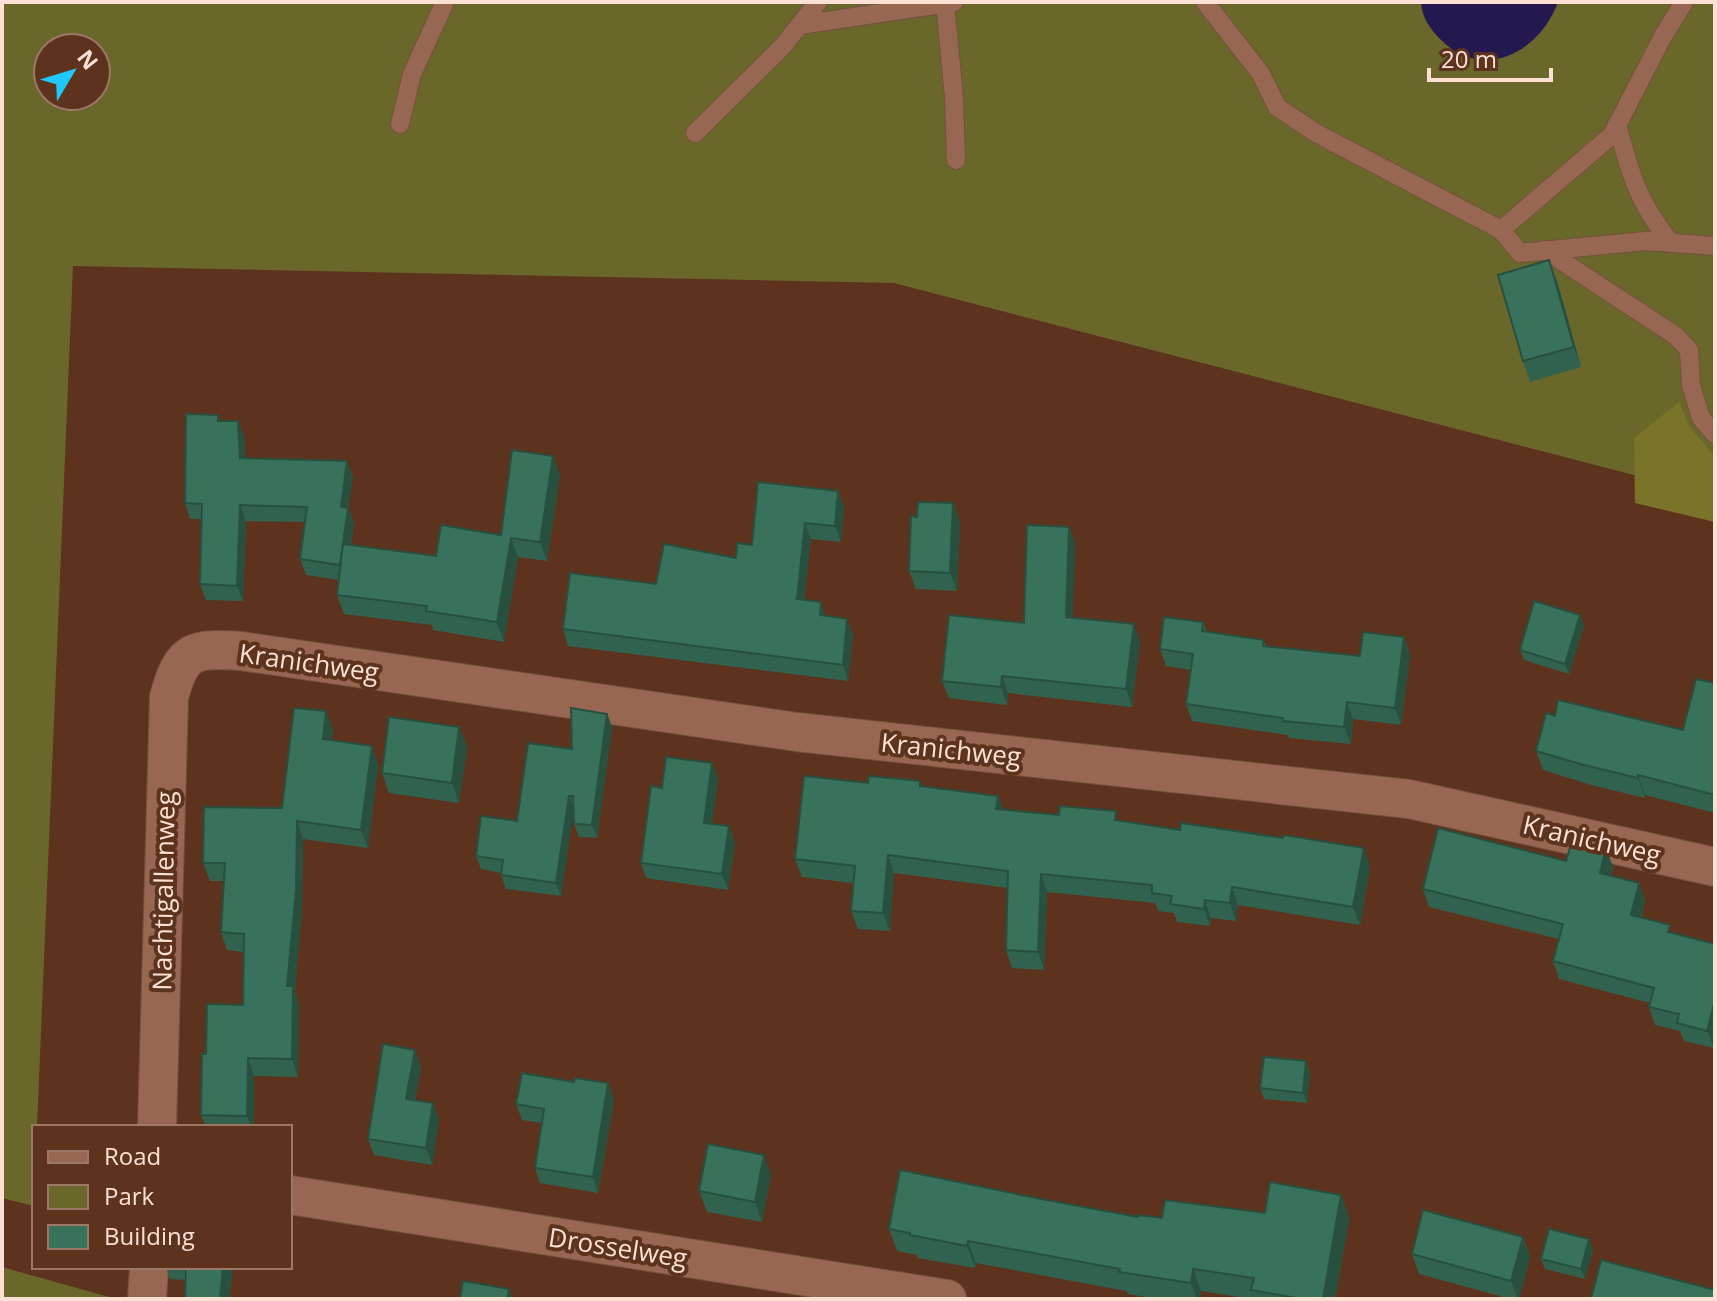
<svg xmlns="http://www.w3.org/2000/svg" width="1717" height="1301" font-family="'Open Sans',sans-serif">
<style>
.green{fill:#6a672a;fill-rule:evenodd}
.forest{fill:#797429}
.water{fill:#231950}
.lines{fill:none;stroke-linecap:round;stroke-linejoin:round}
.service-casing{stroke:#75513e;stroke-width:20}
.minor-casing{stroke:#75513e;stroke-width:40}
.service{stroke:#976751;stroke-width:18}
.minor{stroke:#976751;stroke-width:38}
.wall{fill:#31624f}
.shaded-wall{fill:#285040}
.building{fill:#39725c;stroke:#285040;stroke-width:2}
.labels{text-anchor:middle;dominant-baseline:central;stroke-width:8;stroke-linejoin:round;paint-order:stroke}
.street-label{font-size:26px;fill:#fce0d4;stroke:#5e331e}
</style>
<rect width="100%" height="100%" fill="#5e331e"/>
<!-- green -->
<g class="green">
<path d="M2 2H1715V496L894 283 73 266 37 1127H34V1206L2 1198ZM48 48H96V96H48Z"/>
<polygon points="2,1267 116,1299 2,1299"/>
</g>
<!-- forest -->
<polygon class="forest" points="1679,402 1690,428 1715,456 1715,522 1635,503 1634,438"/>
<!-- water -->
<path class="water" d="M1421 2H1558C1540 52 1483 82 1441 40 1430 29 1422 18 1421 2Z"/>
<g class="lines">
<!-- service casing -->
<g class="service-casing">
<g id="service">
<polyline points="945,2 954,98 956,160"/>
<polyline points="1205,2 1261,74 1277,107 1316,133 1501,230 1520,253 1646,241 1715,246"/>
<polyline points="800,25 954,2"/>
<polyline points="400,124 412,74 445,2"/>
<path d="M1617 124C1630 173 1638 203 1671 243"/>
<polyline points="695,133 782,47 818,2"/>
<polyline points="1501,230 1612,135 1662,38 1684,2"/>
<polyline points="1545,250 1676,336 1689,350 1691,385 1701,418 1715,434"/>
</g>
</g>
<!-- minor casing -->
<g class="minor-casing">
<g id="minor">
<path d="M157 1127 169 697C182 649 193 648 241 651L797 732 1409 799 1715 867"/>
<polyline points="290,1195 947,1299"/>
<polyline points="147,1299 149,1267"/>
</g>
</g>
<!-- service -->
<use href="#service" class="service"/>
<!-- minor -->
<use href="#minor" class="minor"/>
</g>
<!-- wall -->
<g class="wall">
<polygon points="1557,281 1581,367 1530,382 1523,361"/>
<polygon points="218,415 220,421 244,436 245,458 347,461 353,477 348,508 354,523 351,545 436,556 501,535 560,475 547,561 518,557 504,642 433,630 432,625 344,614 337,595 339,580 306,575 300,559 305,522 246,521 243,601 206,600 200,584 202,519 190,519 185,503"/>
<polygon points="838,491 844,507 841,542 811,539 804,600 853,635 848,681 568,646 563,629 656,584 736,558"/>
<polygon points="953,503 960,522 957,591 916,589 909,571 917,517"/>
<polygon points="1069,527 1075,544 1072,618 1140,642 1132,707 1008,693 1007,705 949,698 942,681 1024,623"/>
<polygon points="1580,615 1584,625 1569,674 1524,660 1520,650"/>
<polygon points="1203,622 1207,632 1264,640 1267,647 1360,656 1404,637 1410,655 1401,725 1353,719 1351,744 1289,738 1288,735 1192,721 1186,704 1191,670 1166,666 1160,649"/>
<polygon points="1715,683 1715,813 1645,795 1645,798 1591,785 1543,770 1536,751 1555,716 1683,730"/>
<polygon points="607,714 612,727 597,838 579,837 574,824 573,811 561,896 506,889 501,875 501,873 481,869 476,856 517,821 572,749"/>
<polygon points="459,727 467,747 459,803 389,793 382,773"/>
<polygon points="333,729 331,740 372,746 378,765 368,848 303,839 302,908 295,992 299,1005 298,1077 254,1076 254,1127 206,1127 201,1115 206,1054 243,1005 243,952 227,950 221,932 224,881 210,881 203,863 282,808"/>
<polygon points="712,763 718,779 712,824 735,842 728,890 646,878 641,863 662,788"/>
<polygon points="920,781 922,786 998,796 1003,809 1119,821 1370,866 1360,925 1238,905 1236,921 1211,918 1210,926 1177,922 1174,913 1158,911 1155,903 1047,892 1044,970 1012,968 1006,950 1008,888 894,873 890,931 858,929 851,911 853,883 802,877 795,859 868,783"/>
<polygon points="1606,849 1613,867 1611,876 1645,901 1641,918 1673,933 1715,944 1715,1043 1714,1048 1684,1041 1680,1031 1655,1025 1649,1007 1650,1003 1559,979 1553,961 1559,939 1429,907 1423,889 1566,861"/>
<polygon points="421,1066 415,1100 439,1119 432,1165 374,1155 368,1139"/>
<polygon points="1310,1072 1307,1103 1264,1099 1260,1088"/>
<polygon points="574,1082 614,1099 598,1193 540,1183 535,1168 542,1123 522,1120 516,1104"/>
<polygon points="771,1175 762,1222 707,1212 699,1191"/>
<polygon points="1341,1195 1349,1218 1335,1299 1252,1299 1201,1291 1200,1299 1159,1299 1128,1294 1126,1291 976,1263 975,1268 918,1258 917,1255 897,1251 889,1229 1036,1198 1138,1217 1162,1218 1265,1213"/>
<polygon points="1523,1237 1530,1257 1519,1299 1511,1299 1419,1274 1412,1254"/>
<polygon points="1593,1250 1585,1279 1545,1269 1541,1259"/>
<polygon points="166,1267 233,1267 229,1299 185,1299 185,1280 170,1279"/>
</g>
<!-- shaded-wall -->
<g class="shaded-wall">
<polygon points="1549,260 1557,281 1581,367 1574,347"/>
<polygon points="238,421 244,436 246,474 240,458"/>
<polygon points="553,456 560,475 547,561 540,542"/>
<polygon points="347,461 353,477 348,508 354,523 345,580 340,565 341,507"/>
<polygon points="838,491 844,507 841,542 835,526"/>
<polygon points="953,503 960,522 957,591 950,573"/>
<polygon points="240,505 246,521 243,601 237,586"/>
<polygon points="805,523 811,539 802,616 797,599"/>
<polygon points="1069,527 1075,544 1072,634 1066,617"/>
<polygon points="511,538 518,557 504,642 497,622"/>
<polygon points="821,602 826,619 820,615"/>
<polygon points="1580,615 1584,625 1569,674 1565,664"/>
<polygon points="847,619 853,635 848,681 843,665"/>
<polygon points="1134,624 1140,642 1132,707 1126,689"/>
<polygon points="1404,637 1410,655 1401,725 1395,708"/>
<polygon points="1002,676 1008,693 1007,705 1001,687"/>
<polygon points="1347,702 1353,719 1351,744 1344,727"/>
<polygon points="326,711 333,729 329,757 323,739"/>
<polygon points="607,714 612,727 597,838 592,825"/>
<polygon points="459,727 467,747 459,803 452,783"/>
<polygon points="372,746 378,765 368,848 361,830"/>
<polygon points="712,763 718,779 710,839 704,823"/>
<polygon points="1638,775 1645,795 1645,798 1638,778"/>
<polygon points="569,796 574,809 561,896 556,883"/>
<polygon points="998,796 1005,814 996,809"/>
<polygon points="297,821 303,839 302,908 295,992 299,1005 298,1077 292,1059 287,986"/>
<polygon points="729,826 735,842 728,890 722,874"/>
<polygon points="1364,848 1370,866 1360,925 1353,907"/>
<polygon points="1606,849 1613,867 1607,891 1600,873"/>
<polygon points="888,855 894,873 890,931 883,913"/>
<polygon points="1041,874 1047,892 1044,970 1038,952"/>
<polygon points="1639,883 1645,901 1637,933 1631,915"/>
<polygon points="1232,887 1238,905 1236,921 1230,903"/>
<polygon points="1205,900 1211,918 1210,926 1204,909"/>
<polygon points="1715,1000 1715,1043 1714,1048 1707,1031"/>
<polygon points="415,1050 421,1066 412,1115 406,1099"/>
<polygon points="248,1058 254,1076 254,1127 251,1127 247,1116"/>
<polygon points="1306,1061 1310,1072 1307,1103 1303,1093"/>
<polygon points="608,1083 614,1099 598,1193 593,1177"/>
<polygon points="433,1103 439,1119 432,1165 426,1148"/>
<polygon points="764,1155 771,1175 762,1222 755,1202"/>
<polygon points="1341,1195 1349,1218 1335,1299 1323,1299"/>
<polygon points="1523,1237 1530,1257 1519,1299 1518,1299 1511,1281"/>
<polygon points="1589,1239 1593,1250 1585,1279 1581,1269"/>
<polygon points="968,1241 976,1263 975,1268 967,1246"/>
<polygon points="223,1267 233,1267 229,1299 220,1299"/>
<polygon points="1193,1269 1201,1291 1200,1299 1197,1299 1191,1283"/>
<polygon points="509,1289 513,1299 507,1299"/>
</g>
<!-- building -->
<g class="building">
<polygon points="1549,260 1574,347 1523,361 1498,275"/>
<polygon points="186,414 218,415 218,421 238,421 240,458 347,461 341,507 348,508 340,565 300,559 307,507 240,505 237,586 200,584 202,504 185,503"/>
<polygon points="512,450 553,456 540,542 511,538 497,622 426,611 427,606 337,595 343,544 436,556 441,525 501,535"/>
<polygon points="758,482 838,491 835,526 805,523 797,599 821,602 820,615 847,619 843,665 563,629 570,573 656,584 664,544 736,558 737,543 752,545"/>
<polygon points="918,502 953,503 950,573 909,571 911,516 917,517"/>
<polygon points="1027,525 1069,527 1066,617 1134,624 1126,689 1002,676 1001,687 942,681 949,615 1024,623"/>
<polygon points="1534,601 1580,615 1565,664 1520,650"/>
<polygon points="1164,617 1203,622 1202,631 1264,640 1263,646 1360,656 1363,632 1404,637 1395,708 1347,702 1344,727 1283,721 1283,718 1186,704 1193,654 1160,649"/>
<polygon points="1696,679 1715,683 1715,795 1638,775 1638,778 1584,765 1536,751 1546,713 1555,716 1558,700 1683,730"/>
<polygon points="294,708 326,711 323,739 372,746 361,830 297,821 296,890 287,986 293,986 292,1059 248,1058 247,1116 201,1115 202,1054 206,1054 207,1004 243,1005 244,934 221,932 225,863 203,863 204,807 282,808"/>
<polygon points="571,708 607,714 592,825 574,824 573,796 569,796 556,883 501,875 503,860 476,856 481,816 517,821 528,743 572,749"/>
<polygon points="389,717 459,727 452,783 382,773"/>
<polygon points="666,757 712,763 704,823 729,826 722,874 641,863 651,786 662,788"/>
<polygon points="804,776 868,783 869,776 920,781 920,786 998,796 996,809 1059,815 1060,806 1116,811 1115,820 1180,830 1181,823 1283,838 1284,835 1364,848 1353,907 1232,887 1230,903 1205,900 1204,909 1170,904 1172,896 1152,893 1152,885 1041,874 1038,952 1006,950 1008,871 888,855 883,913 851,911 855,866 795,859"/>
<polygon points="1438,828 1566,861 1572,841 1606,849 1600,873 1639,883 1631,915 1670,925 1668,932 1715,944 1715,1000 1707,1031 1677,1023 1679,1014 1649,1007 1654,988 1553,961 1563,924 1423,889"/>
<polygon points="383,1044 415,1050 406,1099 433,1103 426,1148 368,1139"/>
<polygon points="1264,1057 1306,1061 1303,1093 1260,1088"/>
<polygon points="522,1073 574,1082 575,1078 608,1083 593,1177 535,1168 544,1109 516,1104"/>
<polygon points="708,1144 764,1155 755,1202 699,1191"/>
<polygon points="900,1170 1036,1198 1138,1217 1138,1215 1162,1218 1165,1200 1265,1213 1270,1182 1341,1195 1323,1299 1302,1299 1251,1290 1254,1278 1193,1269 1191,1283 1119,1272 1120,1269 968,1241 967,1246 910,1235 910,1233 889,1229"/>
<polygon points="1423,1210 1523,1237 1511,1281 1412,1254"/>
<polygon points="1549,1229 1589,1239 1581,1269 1541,1259"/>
<polygon points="1601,1260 1715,1290 1715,1299 1591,1299"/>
<polygon points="186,1267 223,1267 220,1299 185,1299"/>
<polygon points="463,1281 509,1289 507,1299 460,1299"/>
</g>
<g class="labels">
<!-- street labels -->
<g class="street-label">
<text transform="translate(309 662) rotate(8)">Kranichweg</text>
<text transform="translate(951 749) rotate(6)">Kranichweg</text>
<text transform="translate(1592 839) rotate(13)">Kranichweg</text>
<text transform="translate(163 891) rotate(-89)">Nachtigallenweg</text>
<text transform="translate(618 1247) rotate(9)">Drosselweg</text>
</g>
</g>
<!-- border -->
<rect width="1717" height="1301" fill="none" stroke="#fce0d4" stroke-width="8"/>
<!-- legend -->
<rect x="32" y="1125" width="260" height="144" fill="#5e331e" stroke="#9d7867" stroke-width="2"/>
<rect x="48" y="1151" width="40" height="12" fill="#976751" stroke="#9d7867" stroke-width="2"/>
<text x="104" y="1165" font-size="24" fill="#fce0d4">Road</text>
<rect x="48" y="1185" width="40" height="24" fill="#6a672a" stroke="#9d7867" stroke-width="2"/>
<text x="104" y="1205" font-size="24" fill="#fce0d4">Park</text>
<rect x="48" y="1225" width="40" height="24" fill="#39725c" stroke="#9d7867" stroke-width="2"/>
<text x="104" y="1245" font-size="24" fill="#fce0d4">Building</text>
<!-- north arrow -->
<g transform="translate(72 72) rotate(52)"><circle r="38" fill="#5e331e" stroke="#9d7867" stroke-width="2"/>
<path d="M0-6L14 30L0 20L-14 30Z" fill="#20c9fd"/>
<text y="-12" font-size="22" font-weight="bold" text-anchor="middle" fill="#fce0d4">N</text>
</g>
<!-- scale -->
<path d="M1429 68v12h122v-12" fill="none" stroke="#fce0d4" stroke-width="4"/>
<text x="1441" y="68" font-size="24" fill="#fce0d4" stroke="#5e331e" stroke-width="6" paint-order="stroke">20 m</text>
</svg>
